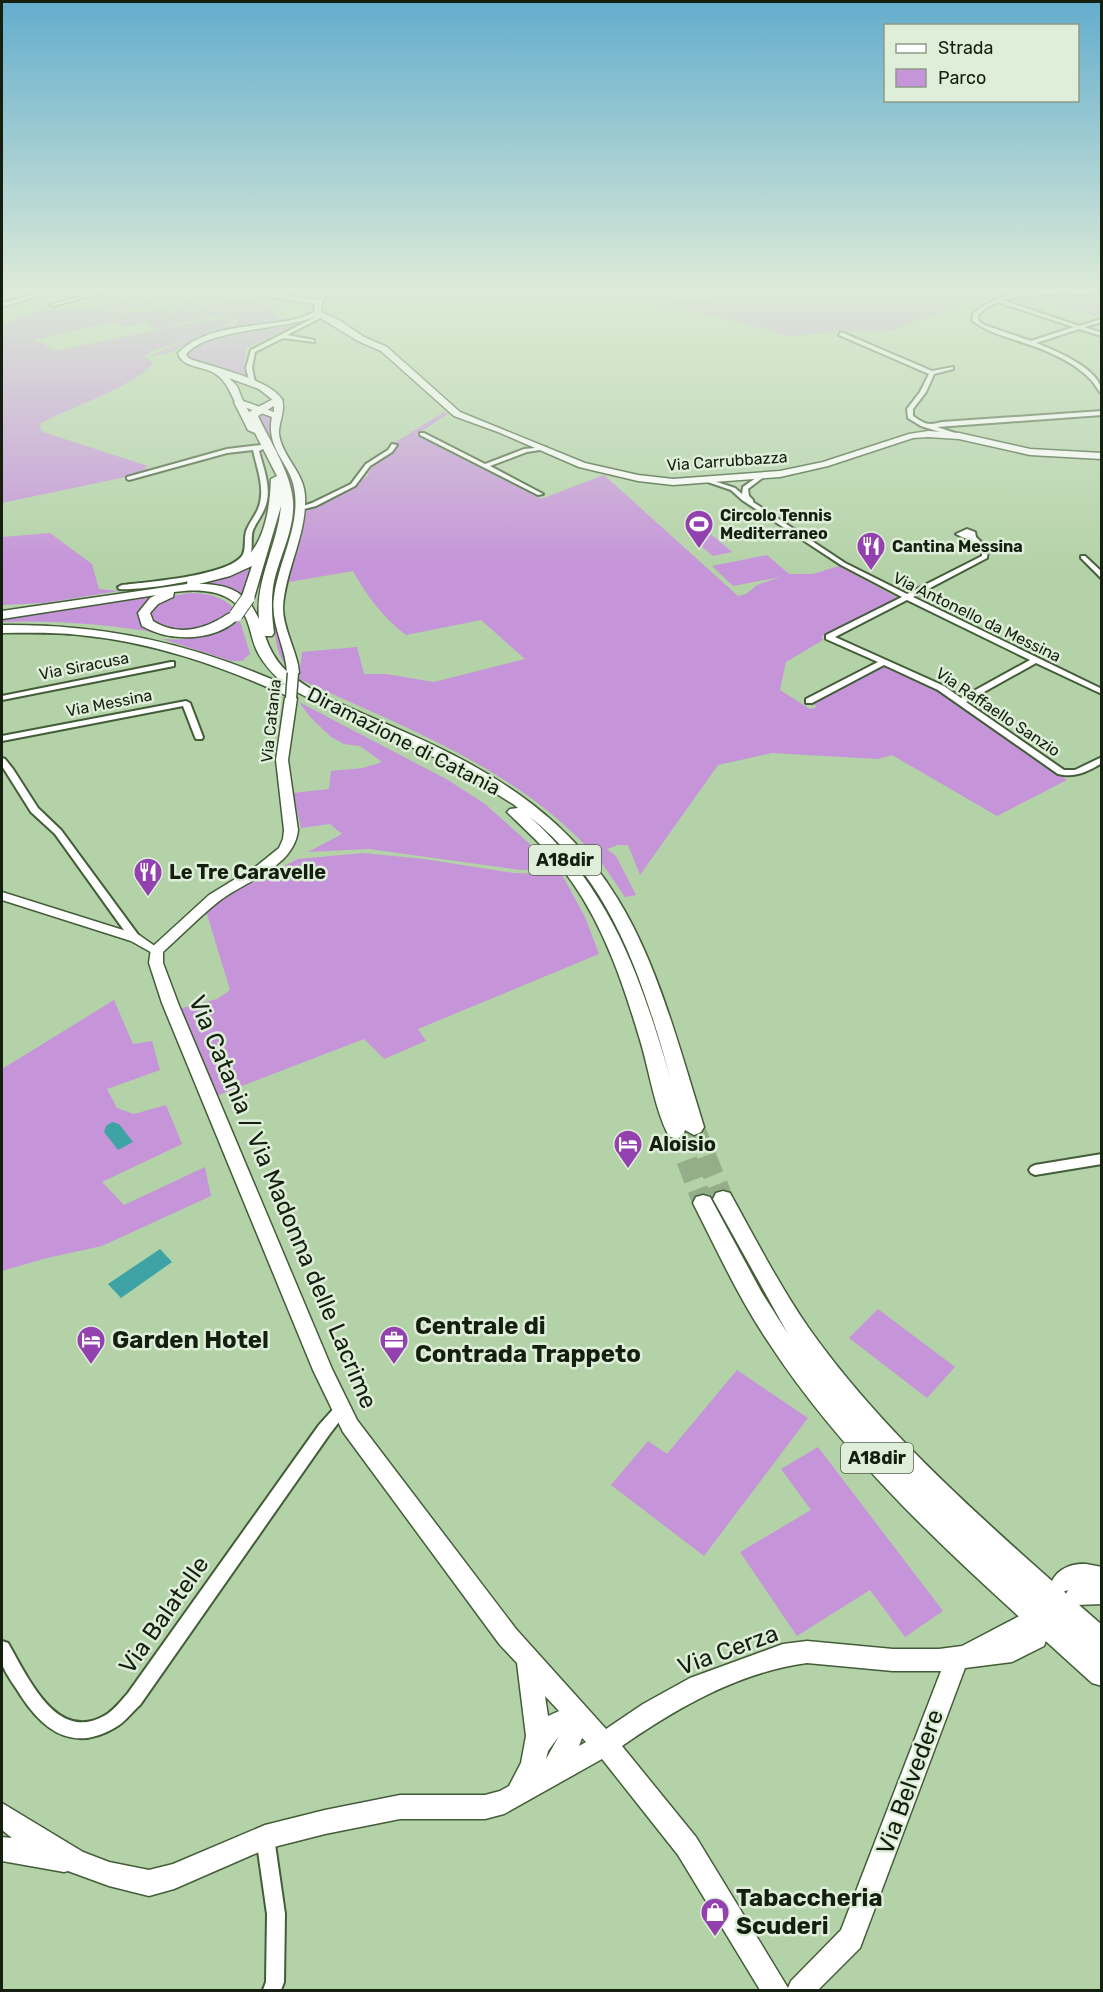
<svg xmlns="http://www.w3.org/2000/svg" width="1103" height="1992" font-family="Rubik,sans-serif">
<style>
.green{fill:#c694d9}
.water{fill:#3da3a5}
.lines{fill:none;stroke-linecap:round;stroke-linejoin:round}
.motorway-tunnel{stroke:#94ae89;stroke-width:21;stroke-dasharray:21 10;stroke-linecap:butt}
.minor-casing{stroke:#435d38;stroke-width:4}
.tertiary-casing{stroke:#435d38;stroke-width:3}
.secondary-casing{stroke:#435d38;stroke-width:3}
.motorway-casing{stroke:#435d38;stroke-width:3}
.minor{fill:#fff;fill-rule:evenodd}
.tertiary{fill:#fff;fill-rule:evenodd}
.secondary{fill:#fff;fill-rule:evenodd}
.motorway{fill:#fff;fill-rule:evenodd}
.secondary-bridge-casing{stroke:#435d38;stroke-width:13;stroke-linecap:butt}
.motorway-bridge-casing{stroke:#435d38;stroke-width:15;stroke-linecap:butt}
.secondary-bridge{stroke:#fff;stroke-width:10}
.motorway-bridge{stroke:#fff;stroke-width:13}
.labels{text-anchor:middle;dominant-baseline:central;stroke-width:5;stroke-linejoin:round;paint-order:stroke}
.far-street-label{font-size:16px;fill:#141f0f;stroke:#deeed8}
.far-poi-label{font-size:16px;font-weight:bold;fill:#141f0f;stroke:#deeed8;text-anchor:start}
.shield{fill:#deeed8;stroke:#515d4b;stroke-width:1.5}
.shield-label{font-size:18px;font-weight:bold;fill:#141f0f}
.street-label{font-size:20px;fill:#141f0f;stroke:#deeed8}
.poi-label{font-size:20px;font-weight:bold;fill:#141f0f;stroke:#deeed8;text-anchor:start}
.near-street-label{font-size:24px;fill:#141f0f;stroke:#deeed8}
.near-poi-label{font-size:24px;font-weight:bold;fill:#141f0f;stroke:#deeed8;text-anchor:start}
</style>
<rect width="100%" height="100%" fill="#b4d2a8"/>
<!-- green -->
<g class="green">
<polygon points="708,289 977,289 971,292 968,299 955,304 950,309 889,331 837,331 798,336 783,335 737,321 658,306 722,295"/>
<polygon points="982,289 1101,289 1102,292 1037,291 1006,297"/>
<polygon points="1052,292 1101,294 1101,318 1048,300 1024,308 1002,301"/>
<path d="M255 297 275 309 273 315 286 321 224 333 179 347 172 353 149 356 206 332 233 325 238 321C222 309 173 327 152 329L148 322 124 327 112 322 35 340 56 351 196 322 222 319 233 321C228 326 162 348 150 352L144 357 153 362C141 384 66 409 40 424L41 430 46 433 148 466 144 468 149 470 130 476 2 503V325C38 304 57 312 96 306 118 303 139 299 161 298L165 300 117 313 165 310 176 314 177 308 188 302 202 306 225 303 227 298Z"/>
<polygon points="295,323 299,324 246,348 244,369 246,379 195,362 187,355 196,345 208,341"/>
<path d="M444 412 448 414 416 435 541 499 604 475 738 596 746 594 757 585 780 577 733 586 712 566 767 555 789 574H813L839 566 898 598 822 636 823 640 786 662 780 690 810 709 817 707 813 704 883 667 889 666 938 689 1067 780 997 816 892 755 878 759 772 753 718 765 640 875 628 845H618L607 849 616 856 636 895 625 897C617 885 608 871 599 860 519 768 405 728 299 679L302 652 357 647 364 674H386L434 682 525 659 481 620 406 635C383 618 367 596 353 571L289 582 306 509 353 488 367 476 376 460 397 448V445L394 443Z"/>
<path d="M263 413 271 415V439L291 473 296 487V510L274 604 275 621 286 666C279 657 277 647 275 636 261 582 294 546 293 496 292 477 281 466 273 450 267 439 263 427 257 416Z"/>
<polygon points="50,533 92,564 99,589 119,591 44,603 2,605 2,537"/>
<polygon points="712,535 732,552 713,556 693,539"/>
<polygon points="252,563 242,595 233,590 184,585 201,582"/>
<path d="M173 591 140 613 142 624 158 633C105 624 55 620 2 622V616Z"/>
<path d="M190 593C206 593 221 596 234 608 211 631 181 635 152 623L149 612 166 597Z"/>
<path d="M240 621 250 654 242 661H231L162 639C190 641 216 636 240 621Z"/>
<polygon points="299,702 448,780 485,804 560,871 585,917 599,954 418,1029 426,1041 384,1059 364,1039 216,1096 178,1009 217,999 230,990 206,911 228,894 298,859 363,853 424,859 514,873 545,874 542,869 520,870 369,849 308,852 342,834 330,824 301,828 293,793 329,789 331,771 363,768 382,762 360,746 344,744 331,737 310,717"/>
<polygon points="114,1000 133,1044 152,1041 160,1070 107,1089 117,1108 134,1114 166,1105 182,1144 102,1182 124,1205 205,1167 211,1196 102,1246 47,1258 2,1271 2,1069"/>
<polygon points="878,1309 955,1367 927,1398 849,1338"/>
<polygon points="737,1370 808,1418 704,1556 611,1485 648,1441 667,1454"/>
<polygon points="818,1447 943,1611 905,1637 870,1590 797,1636 740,1552 811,1510 781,1469"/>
</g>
<!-- water -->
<g class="water">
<polygon points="112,1122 119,1124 133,1142 118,1150 104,1132 106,1126"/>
<polygon points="160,1249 172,1262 121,1298 108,1284"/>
</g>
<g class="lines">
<!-- motorway-tunnel -->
<g class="motorway-tunnel">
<polyline points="694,1127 723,1199"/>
<polyline points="676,1131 703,1203"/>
</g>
<!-- minor casing -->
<g class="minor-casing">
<g id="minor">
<polygon points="106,289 113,289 54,306 50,305"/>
<polygon points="121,289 126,289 137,296 133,297"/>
<path d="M1053 290 1102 292V294C1068 293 1035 292 1002 300L1079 326 1102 319V322L1084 327 1102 333V336L1079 329 1036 343C1056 351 1102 369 1102 394 1097 390 1095 383 1090 379 1078 366 1062 358 1046 351 1026 342 987 334 972 320L973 314C995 294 1024 292 1053 290ZM998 302 1074 327 1031 341 984 325 978 320V315L987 307Z"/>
<polygon points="321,314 326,315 287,335 314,340 314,342 283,338 255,352 252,368 255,383 250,384 246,368 251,350"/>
<path d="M841 332 932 371 953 367V369L934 374 926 392 913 409V416C925 424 927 426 942 422L1102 411V415L937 427 961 435V437L959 438 921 426 908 418 907 409 920 392 929 374 839 335Z"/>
<polygon points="420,433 424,433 485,464 524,449 546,447 546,449 527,452 490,466 543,494 538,495 420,435"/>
<polygon points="392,444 397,445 392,452 370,466 355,486 316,506 300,510 297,508 312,503 351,484 366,464 388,450"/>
<path d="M261 445 265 448 259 451C264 470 273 491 264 510 261 517 256 523 253 530 250 539 254 550 249 557 234 577 144 591 119 589L118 587 122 585C148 582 227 576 242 556 247 549 243 537 247 529 250 522 255 516 258 509 266 489 257 469 253 450L227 453 129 480 127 479V477L227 449Z"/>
<path d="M760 475 765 476 748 489 749 496 753 500V502L845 563 907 594 982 556V550L970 539 964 538 956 534 967 529 975 532 976 537 988 549 987 558 913 597 1102 689V694L1036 663 966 702 1064 770H1075L1102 757V763C1087 772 1075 778 1058 774L938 690 884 665 812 703H806V699L878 662 826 639V635L902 597 841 565 742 500 731 490 702 480 705 478 735 488 742 494 743 487ZM907 600 1030 660 961 698 944 686 835 637Z"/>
<polygon points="1081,556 1085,556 1102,572 1102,579 1081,558"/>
<polygon points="171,662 174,662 174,666 2,700 2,696"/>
<polygon points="186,701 190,703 203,737 202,739 196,739 195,737 183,706 2,741 2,736"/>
<polygon points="2,758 5,759 13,769 38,808 61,830 139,936 140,938 139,940 131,940 55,834 31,812 2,766"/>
<polygon points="1102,1154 1102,1164 1035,1175 1031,1173 1029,1170 1031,1167 1035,1165"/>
<path d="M341 1404 346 1406 348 1410 329 1435 140 1705C132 1712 125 1722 116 1727 75 1752 45 1733 21 1696 15 1686 6 1675 2 1664 0 1658 2 1648 2 1641L8 1643C28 1677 56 1743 104 1716 113 1711 121 1701 128 1693L319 1425 336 1406Z"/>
<polygon points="265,1828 271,1831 274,1837 285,1914 284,1982 281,1990 263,1990 266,1982 267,1914 256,1837 259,1831"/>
</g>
</g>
<!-- tertiary casing -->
<g class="tertiary-casing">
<g id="tertiary">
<polygon points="326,289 332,289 321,303 317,303"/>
<polygon points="2,892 139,935 162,951 156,955 131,941 2,900"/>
</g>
</g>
<!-- secondary casing -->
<g class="secondary-casing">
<g id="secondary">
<polygon points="54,289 64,289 2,307 2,303"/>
<path d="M216 289H234L322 300 321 312 339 320 364 337 387 347 460 412 585 463 638 475 673 479 780 471 823 462 909 434 928 431 959 433 1030 449 1102 453V459L1030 455 959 439 928 437 913 438 828 466 780 477 673 485 638 481 579 467 498 432 454 416 381 351 358 341 317 316C285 330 203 329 186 355L190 359C212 367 268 379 281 398 287 407 278 424 279 434 282 457 304 472 305 496 307 535 285 570 283 608 283 627 294 646 298 665L299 673 293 676 287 673C286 647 270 624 274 597 278 563 299 529 295 494 293 464 265 451 272 417L236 404C230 392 226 380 214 373 203 366 182 368 178 353 208 323 261 328 300 318L314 312 315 304ZM229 378 259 389 274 401V412L243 401 237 386Z"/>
<path d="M291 695 297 698 288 760 298 830C294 868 244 881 218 902 199 917 181 936 163 952V963L178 1003 332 1369 357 1420 516 1629 606 1729 643 1704 690 1678 783 1644 807 1641 893 1649H939L962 1646 1025 1613 1033 1616 1036 1624 1035 1627 1044 1630 1047 1638 1044 1646 1012 1662 965 1668 860 1948 818 1990H760L678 1855 602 1759 504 1814 485 1819H400L325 1834 266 1849 174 1889 149 1896 109 1886 68 1871 64 1872 2 1861V1837L12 1838 2 1830V1803L83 1852 109 1862 149 1870 173 1864 265 1825 325 1810 400 1795H485L500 1791 509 1786 521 1763 526 1736 517 1663 500 1645 343 1432 313 1370 162 1003 149 963 151 948 209 895 258 865 279 848 283 839 284 830 276 760 285 698ZM807 1663 893 1671H941L841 1930 791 1981 788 1988 696 1837 622 1746C677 1708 739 1672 807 1663ZM545 1696 559 1711 548 1716ZM559 1736 546 1759 548 1751ZM582 1738 586 1742 579 1746Z"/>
<path d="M1086 1564 1102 1567V1604L1077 1605 1069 1602 1066 1594 1068 1590 1063 1592 1055 1589 1052 1581C1058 1568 1073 1563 1086 1564Z"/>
</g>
</g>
<!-- motorway casing -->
<g class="motorway-casing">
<g id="motorway">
<path d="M275 398 283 400 258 416C270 442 291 473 293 501 295 531 278 558 273 587 271 603 272 617 274 633L272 636H265C275 665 289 675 314 691 362 715 412 733 459 758 629 847 652 958 704 1127L701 1132 694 1135 685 1130 683 1136 676 1139 669 1136C655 1111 649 1069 640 1040 624 986 605 929 572 882 554 856 532 836 510 815L507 812 510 809 518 808 513 804 449 764 345 717 297 692 290 696 285 695C219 665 152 642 79 635 53 632 27 633 2 633V625C104 624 191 643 285 685 274 675 265 666 258 653 252 642 251 629 246 618 234 590 201 588 174 592L173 597 158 604 150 613 153 621C174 634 196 632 218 620 226 616 231 610 241 612L242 615C218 642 171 643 142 626L138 613 150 598 156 595 2 619V611L187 584 188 579C205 575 222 573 238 564 265 548 270 507 271 479L277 476 255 433 248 430 234 402 242 400 249 412ZM281 506C278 544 255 580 259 619L249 601 254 598ZM252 566 242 596C231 586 214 584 199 584L230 576ZM529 816C613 883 643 981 671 1080 640 976 612 891 529 816Z"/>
<path d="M723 1191 730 1193C755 1238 779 1285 808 1327 886 1438 1000 1535 1102 1625V1686L1092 1683C979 1580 853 1472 769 1343 739 1299 717 1250 693 1203L696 1197 703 1195 710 1197 762 1293 788 1334 713 1199 716 1193Z"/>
</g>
</g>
<!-- minor -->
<use href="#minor" class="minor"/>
<!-- tertiary -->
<use href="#tertiary" class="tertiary"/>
<!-- secondary -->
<use href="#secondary" class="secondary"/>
<!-- motorway -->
<use href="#motorway" class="motorway"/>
<!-- secondary-bridge casing -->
<g class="secondary-bridge-casing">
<polyline id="secondary-bridge" points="291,698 293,673"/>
</g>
<!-- motorway-bridge casing -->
<g class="motorway-bridge-casing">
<polyline id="motorway-bridge" points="236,615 248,598"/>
</g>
<!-- secondary-bridge -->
<use href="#secondary-bridge" class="secondary-bridge"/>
<!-- motorway-bridge -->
<use href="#motorway-bridge" class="motorway-bridge"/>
</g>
<!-- sky -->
<linearGradient id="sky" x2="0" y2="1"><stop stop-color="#63adcd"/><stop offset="0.51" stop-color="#ddebd8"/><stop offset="1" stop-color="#ddebd8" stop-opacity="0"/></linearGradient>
<rect width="1103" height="568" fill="url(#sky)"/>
<!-- icons -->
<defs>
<g id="stadium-pin" transform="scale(1.5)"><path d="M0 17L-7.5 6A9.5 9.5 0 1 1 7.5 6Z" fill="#9441b0" stroke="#deeed8"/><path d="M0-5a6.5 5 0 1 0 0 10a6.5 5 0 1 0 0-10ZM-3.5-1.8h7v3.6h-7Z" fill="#fff"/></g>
<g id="restaurant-pin" transform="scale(1.5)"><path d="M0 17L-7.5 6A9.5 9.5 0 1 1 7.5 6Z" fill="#9441b0" stroke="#deeed8"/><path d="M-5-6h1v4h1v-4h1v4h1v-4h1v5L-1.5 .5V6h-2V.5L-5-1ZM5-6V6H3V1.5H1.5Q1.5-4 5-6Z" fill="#fff"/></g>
<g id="hotel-pin" transform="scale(1.5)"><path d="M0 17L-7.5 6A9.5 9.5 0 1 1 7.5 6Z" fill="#9441b0" stroke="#deeed8"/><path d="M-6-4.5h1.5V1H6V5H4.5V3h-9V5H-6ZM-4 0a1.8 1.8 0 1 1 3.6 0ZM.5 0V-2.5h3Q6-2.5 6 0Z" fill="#fff"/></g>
<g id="office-pin" transform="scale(1.5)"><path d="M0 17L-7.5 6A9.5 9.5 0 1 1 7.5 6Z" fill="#9441b0" stroke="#deeed8"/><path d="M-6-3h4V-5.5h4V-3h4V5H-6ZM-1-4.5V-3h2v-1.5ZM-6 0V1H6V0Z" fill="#fff"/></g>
<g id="shop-pin" transform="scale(1.5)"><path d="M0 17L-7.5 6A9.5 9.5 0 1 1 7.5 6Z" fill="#9441b0" stroke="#deeed8"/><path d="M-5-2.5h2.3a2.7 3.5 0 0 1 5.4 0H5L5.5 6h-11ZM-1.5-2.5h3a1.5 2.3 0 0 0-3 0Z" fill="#fff"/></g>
</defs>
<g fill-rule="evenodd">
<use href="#stadium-pin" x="699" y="524"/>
<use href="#restaurant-pin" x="871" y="546"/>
<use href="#restaurant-pin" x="148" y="872"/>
<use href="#hotel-pin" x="628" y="1144"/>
<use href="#hotel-pin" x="91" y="1340"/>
<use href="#office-pin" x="394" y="1340"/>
<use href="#shop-pin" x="715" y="1912"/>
</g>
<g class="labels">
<!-- far-street labels -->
<g class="far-street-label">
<text transform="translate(727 461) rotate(-4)">Via Carrubbazza</text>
<text transform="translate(977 617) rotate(26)">Via Antonello da Messina</text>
<text transform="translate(84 666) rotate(-11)">Via Siracusa</text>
<text transform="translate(109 703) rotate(-11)">Via Messina</text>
<text transform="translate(998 712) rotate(34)">Via Raffaello Sanzio</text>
<text transform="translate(271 721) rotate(-84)">Via Catania</text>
</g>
<!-- far-poi labels -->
<g class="far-poi-label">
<text x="720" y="515">Circolo Tennis<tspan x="720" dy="18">Mediterraneo</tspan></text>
<text x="892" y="546">Cantina Messina</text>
</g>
<!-- shield labels -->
<g class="shield">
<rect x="529" y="845" width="72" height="30" rx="4.5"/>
<rect x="841" y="1443" width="72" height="30" rx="4.5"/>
</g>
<g class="shield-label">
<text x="565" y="860">A18dir</text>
<text x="877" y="1458">A18dir</text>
</g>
<!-- street labels -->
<g class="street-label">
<text transform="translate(404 741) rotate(27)">Diramazione di Catania</text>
</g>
<!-- poi labels -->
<g class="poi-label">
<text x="169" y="872">Le Tre Caravelle</text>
<text x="649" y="1144">Aloisio</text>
</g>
<!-- near-street labels -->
<g class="near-street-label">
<text transform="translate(283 1202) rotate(67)">Via Catania / Via Madonna delle Lacrime</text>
<text transform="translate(164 1615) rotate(-55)">Via Balatelle</text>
<text transform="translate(728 1650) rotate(-20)">Via Cerza</text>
<text transform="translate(910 1782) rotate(-70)">Via Belvedere</text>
</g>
<!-- near-poi labels -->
<g class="near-poi-label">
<text x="415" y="1326">Centrale di<tspan x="415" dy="28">Contrada Trappeto</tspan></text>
<text x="112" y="1340">Garden Hotel</text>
<text x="736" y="1898">Tabaccheria<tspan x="736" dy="28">Scuderi</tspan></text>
</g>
</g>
<!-- border -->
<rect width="1103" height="1992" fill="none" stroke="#141f0f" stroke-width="6"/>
<!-- legend -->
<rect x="884" y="24" width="195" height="78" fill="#deeed8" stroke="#8d9b88" stroke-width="1.5"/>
<rect x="896" y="44" width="30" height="9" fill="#ffffff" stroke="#8d9b88" stroke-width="1.5"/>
<text x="938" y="54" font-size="18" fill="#141f0f">Strada</text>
<rect x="896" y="69" width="30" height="18" fill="#c694d9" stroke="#8d9b88" stroke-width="1.5"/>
<text x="938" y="84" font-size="18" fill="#141f0f">Parco</text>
</svg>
